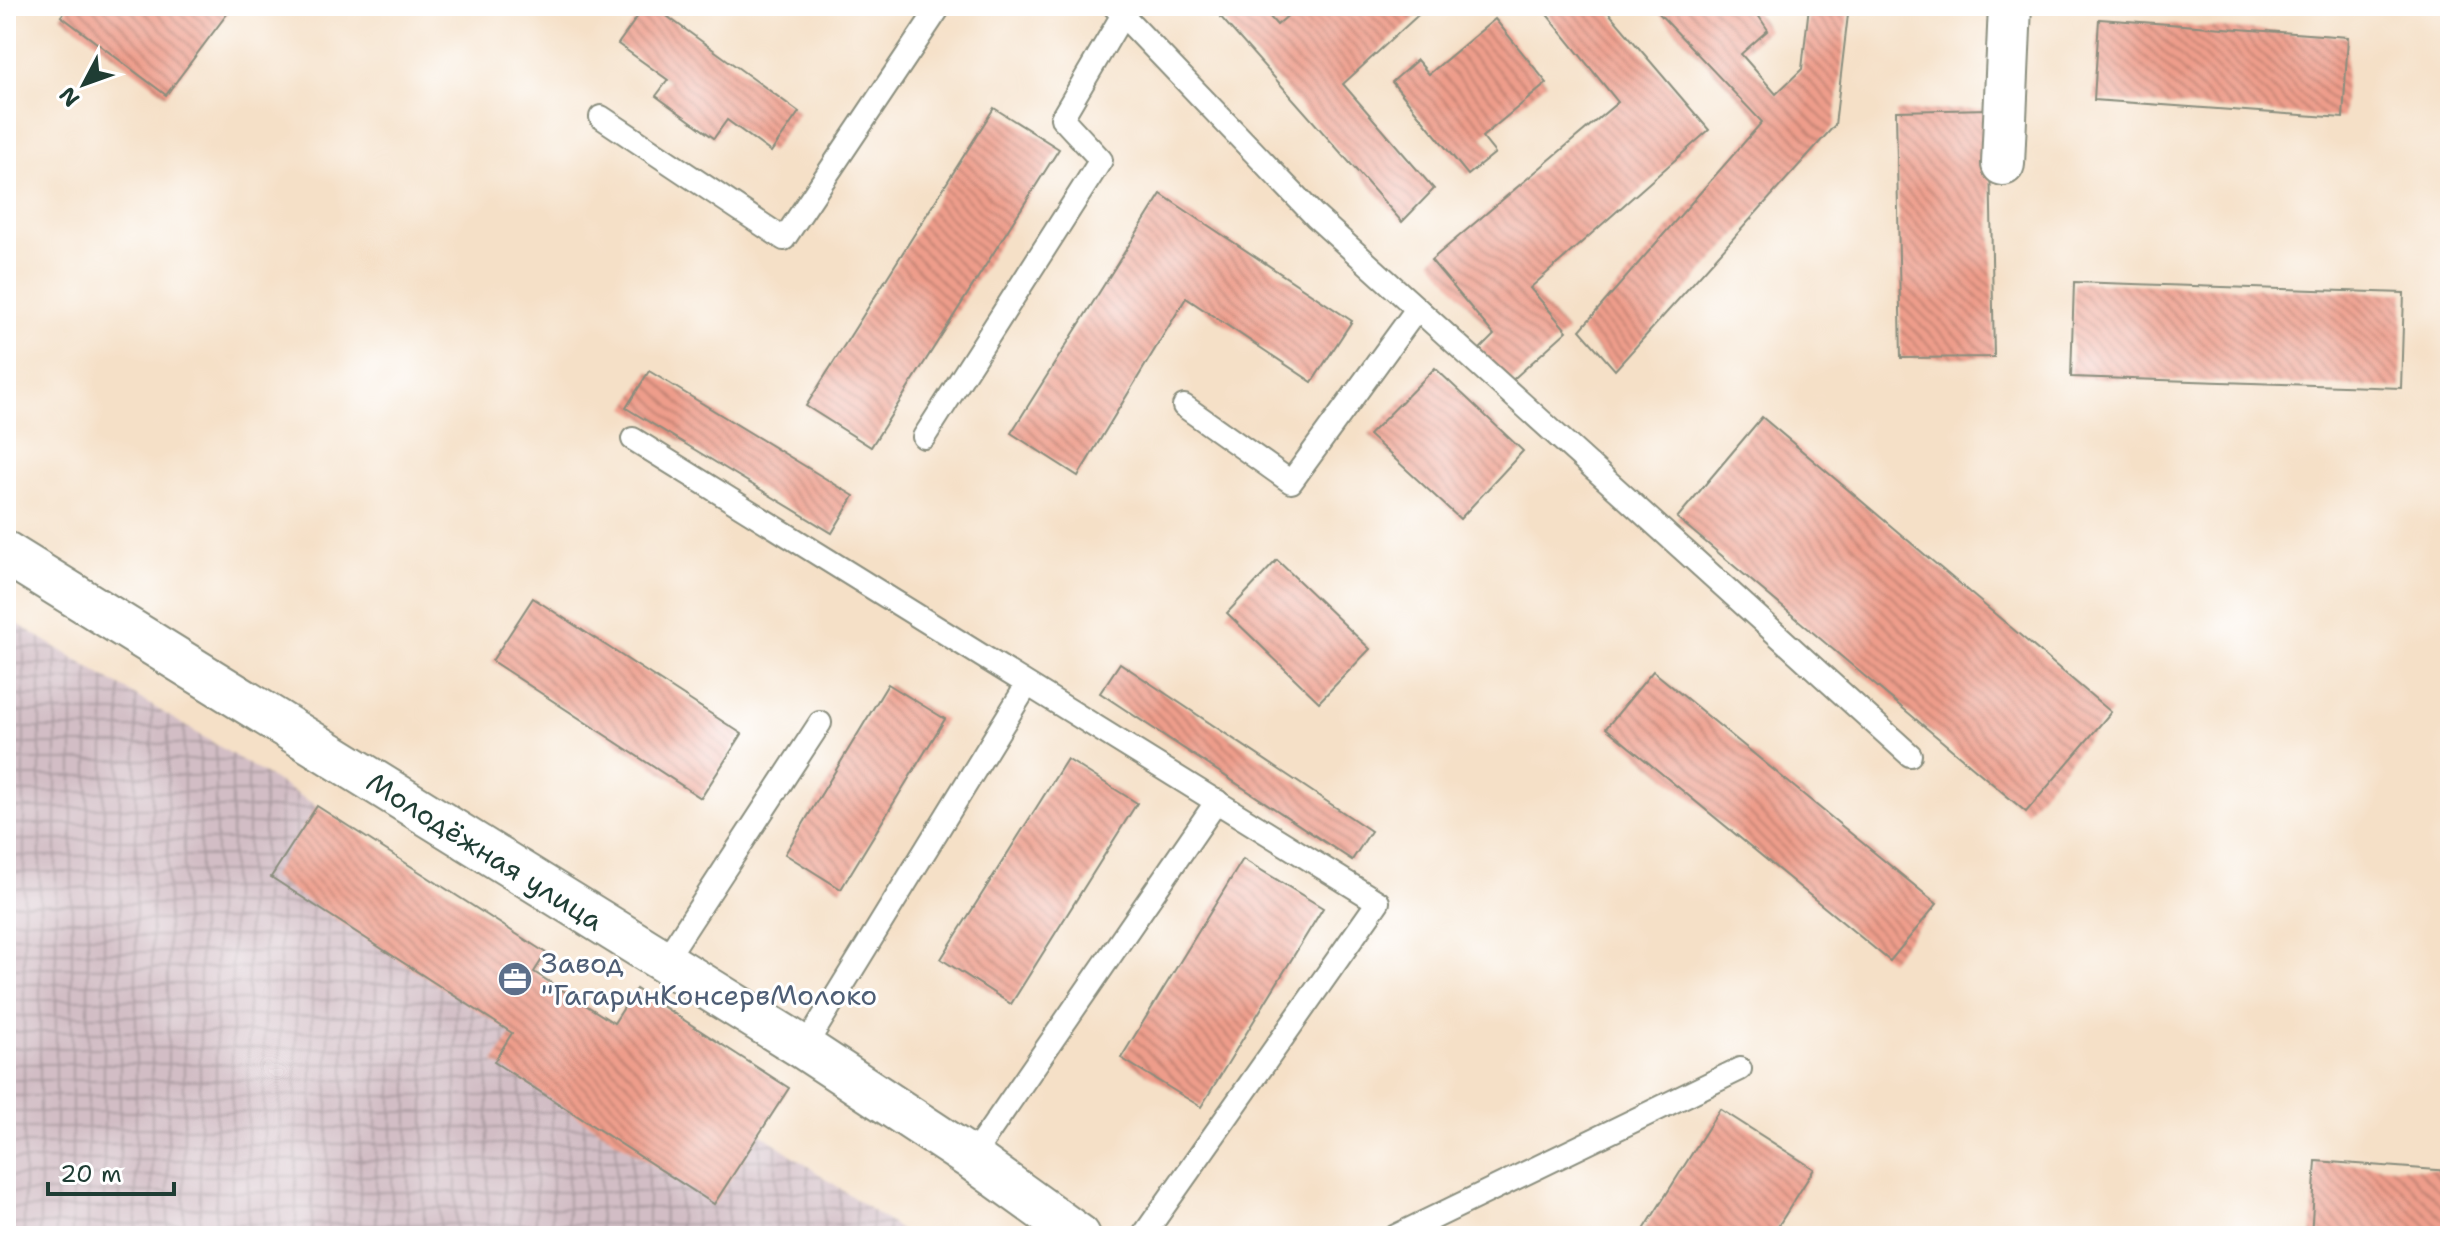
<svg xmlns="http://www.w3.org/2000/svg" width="2456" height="1242" font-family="'Shantell Sans',sans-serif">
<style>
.industrial{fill:url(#industrial-grid)}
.building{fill:url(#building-back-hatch)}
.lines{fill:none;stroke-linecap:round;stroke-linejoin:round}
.lane-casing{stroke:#8a8e7e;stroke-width:26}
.street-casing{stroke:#8a8e7e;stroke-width:46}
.lane{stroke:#fff;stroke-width:22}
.street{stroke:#fff;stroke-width:42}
.labels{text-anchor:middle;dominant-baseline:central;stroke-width:6;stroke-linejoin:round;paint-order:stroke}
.street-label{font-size:28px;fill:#1f3d34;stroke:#fff}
.service-label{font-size:28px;fill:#4e5e75;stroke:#fff;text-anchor:start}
</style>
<defs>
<pattern id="industrial-grid" width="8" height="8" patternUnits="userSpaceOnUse" patternTransform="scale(2)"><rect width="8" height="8" fill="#d2bdc5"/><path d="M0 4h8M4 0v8" fill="none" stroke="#aa9ba1"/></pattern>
<pattern id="building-back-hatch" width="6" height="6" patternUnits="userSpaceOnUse" patternTransform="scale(2)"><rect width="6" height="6" fill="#ee9d8b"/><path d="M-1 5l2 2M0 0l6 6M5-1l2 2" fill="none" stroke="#c08172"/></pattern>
</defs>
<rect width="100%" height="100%" fill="#fff"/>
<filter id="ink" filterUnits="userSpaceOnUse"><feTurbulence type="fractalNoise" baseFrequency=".0125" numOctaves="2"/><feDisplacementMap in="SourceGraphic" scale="16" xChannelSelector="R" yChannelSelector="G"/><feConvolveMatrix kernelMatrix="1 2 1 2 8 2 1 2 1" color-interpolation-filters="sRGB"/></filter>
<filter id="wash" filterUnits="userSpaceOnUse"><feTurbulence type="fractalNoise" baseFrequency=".006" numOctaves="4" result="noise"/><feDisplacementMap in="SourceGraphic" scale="32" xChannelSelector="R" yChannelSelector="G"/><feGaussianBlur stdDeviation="1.8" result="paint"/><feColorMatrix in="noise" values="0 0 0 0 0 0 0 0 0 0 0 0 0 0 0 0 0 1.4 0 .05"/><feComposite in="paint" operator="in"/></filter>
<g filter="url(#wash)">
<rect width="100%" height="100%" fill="#f5e0c7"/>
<!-- industrial -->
<polygon class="industrial" points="6,617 317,806 272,878 512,1033 494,1062 714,1204 760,1133 909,1236 6,1236"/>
<g id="blocks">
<!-- building -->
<g class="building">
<polygon points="69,6 233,6 166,95 61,16"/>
<polygon points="645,6 653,6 799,112 771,152 727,120 714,138 656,96 668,80 618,44"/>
<polygon points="1211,6 1260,6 1277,25 1299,6 1428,6 1343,84 1434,189 1402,222"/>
<polygon points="1540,6 1603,6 1709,130 1530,288 1567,331 1508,384 1480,349 1494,335 1431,260 1618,102"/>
<polygon points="1652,6 1752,6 1768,30 1741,54 1776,94 1802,69 1809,6 1849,6 1835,125 1615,370 1580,330 1762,122"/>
<polygon points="1495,19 1547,83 1482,137 1495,153 1468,175 1392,82 1417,60 1429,74"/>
<polygon points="2099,19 2348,37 2343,118 2094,100"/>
<polygon points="994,108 1059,149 871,447 806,406"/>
<polygon points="1989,109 1994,357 1901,358 1896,111"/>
<polygon points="1161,194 1352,321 1312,382 1186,298 1078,476 1011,433"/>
<polygon points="2074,282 2404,293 2401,388 2071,377"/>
<polygon points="1435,368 1523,451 1460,519 1369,435"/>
<polygon points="649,371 854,496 832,533 626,408"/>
<polygon points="1762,417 2111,712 2026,812 1677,518"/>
<polygon points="1277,560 1370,649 1319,702 1227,613"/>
<polygon points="533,598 742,734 701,798 492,661"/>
<polygon points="1120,663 1371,831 1352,860 1100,693"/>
<polygon points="1653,671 1937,904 1890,961 1606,728"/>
<polygon points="888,684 945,719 841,889 785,854"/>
<polygon points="1067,759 1137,803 1011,1004 941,959"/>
<polygon points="317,806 546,953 534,972 614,1023 636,989 789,1088 714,1204 494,1062 512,1033 271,877"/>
<polygon points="1243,859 1323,908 1201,1107 1121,1058"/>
<polygon points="1720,1109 1814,1169 1772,1236 1640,1236"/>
<polygon points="2316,1161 2450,1171 2450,1236 2311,1236"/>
</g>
</g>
</g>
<g filter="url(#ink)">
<use href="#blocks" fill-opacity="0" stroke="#8a8e7e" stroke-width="2"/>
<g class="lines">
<!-- lane casing -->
<g class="lane-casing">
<g id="lane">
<polyline points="1114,6 1315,216 1910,755"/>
<polyline points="601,117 784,239 940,6"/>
<polyline points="1184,406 1291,482 1417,309"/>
<polyline points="924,437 1101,160 1062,118 1122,16"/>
<polyline points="633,439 1378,902 1143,1236"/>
<polyline points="664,962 820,723"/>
<polyline points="804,1048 1027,685"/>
<polyline points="971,1158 1217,801"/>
<polyline points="1396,1236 1740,1069"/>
</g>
</g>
<!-- street casing -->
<g class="street-casing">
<g id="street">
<polyline points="2003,164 2010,6"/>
<polyline points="6,553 804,1048 971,1158 1079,1236"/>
</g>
</g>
<!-- lane -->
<use href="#lane" class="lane"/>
<!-- street -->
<use href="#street" class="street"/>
</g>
</g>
<!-- icons -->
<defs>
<g id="office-disc" transform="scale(1.8)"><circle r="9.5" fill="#5c6f8a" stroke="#fff"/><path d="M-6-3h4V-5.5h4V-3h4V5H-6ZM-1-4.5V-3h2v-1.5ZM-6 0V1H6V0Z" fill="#fff"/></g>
</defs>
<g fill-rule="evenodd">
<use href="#office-disc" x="515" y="979"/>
</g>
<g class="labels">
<!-- street labels -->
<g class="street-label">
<text transform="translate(485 851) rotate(32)">Молодёжная улица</text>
</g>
<!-- service labels -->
<g class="service-label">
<text x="541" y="963">Завод<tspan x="541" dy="32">"ГагаринКонсервМолоко</tspan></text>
</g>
</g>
<!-- margin -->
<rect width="2456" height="1242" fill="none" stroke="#fff" stroke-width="32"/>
<!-- north arrow -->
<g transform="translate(84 84) rotate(229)" stroke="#ffffff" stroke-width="6" paint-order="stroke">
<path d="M0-6L14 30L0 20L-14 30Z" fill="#1f3d34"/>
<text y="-12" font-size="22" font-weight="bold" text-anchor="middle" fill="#1f3d34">N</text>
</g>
<!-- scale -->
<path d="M48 1182v12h126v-12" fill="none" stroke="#1f3d34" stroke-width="4"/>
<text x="60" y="1182" font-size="24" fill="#1f3d34" stroke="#ffffff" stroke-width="6" paint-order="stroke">20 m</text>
</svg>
